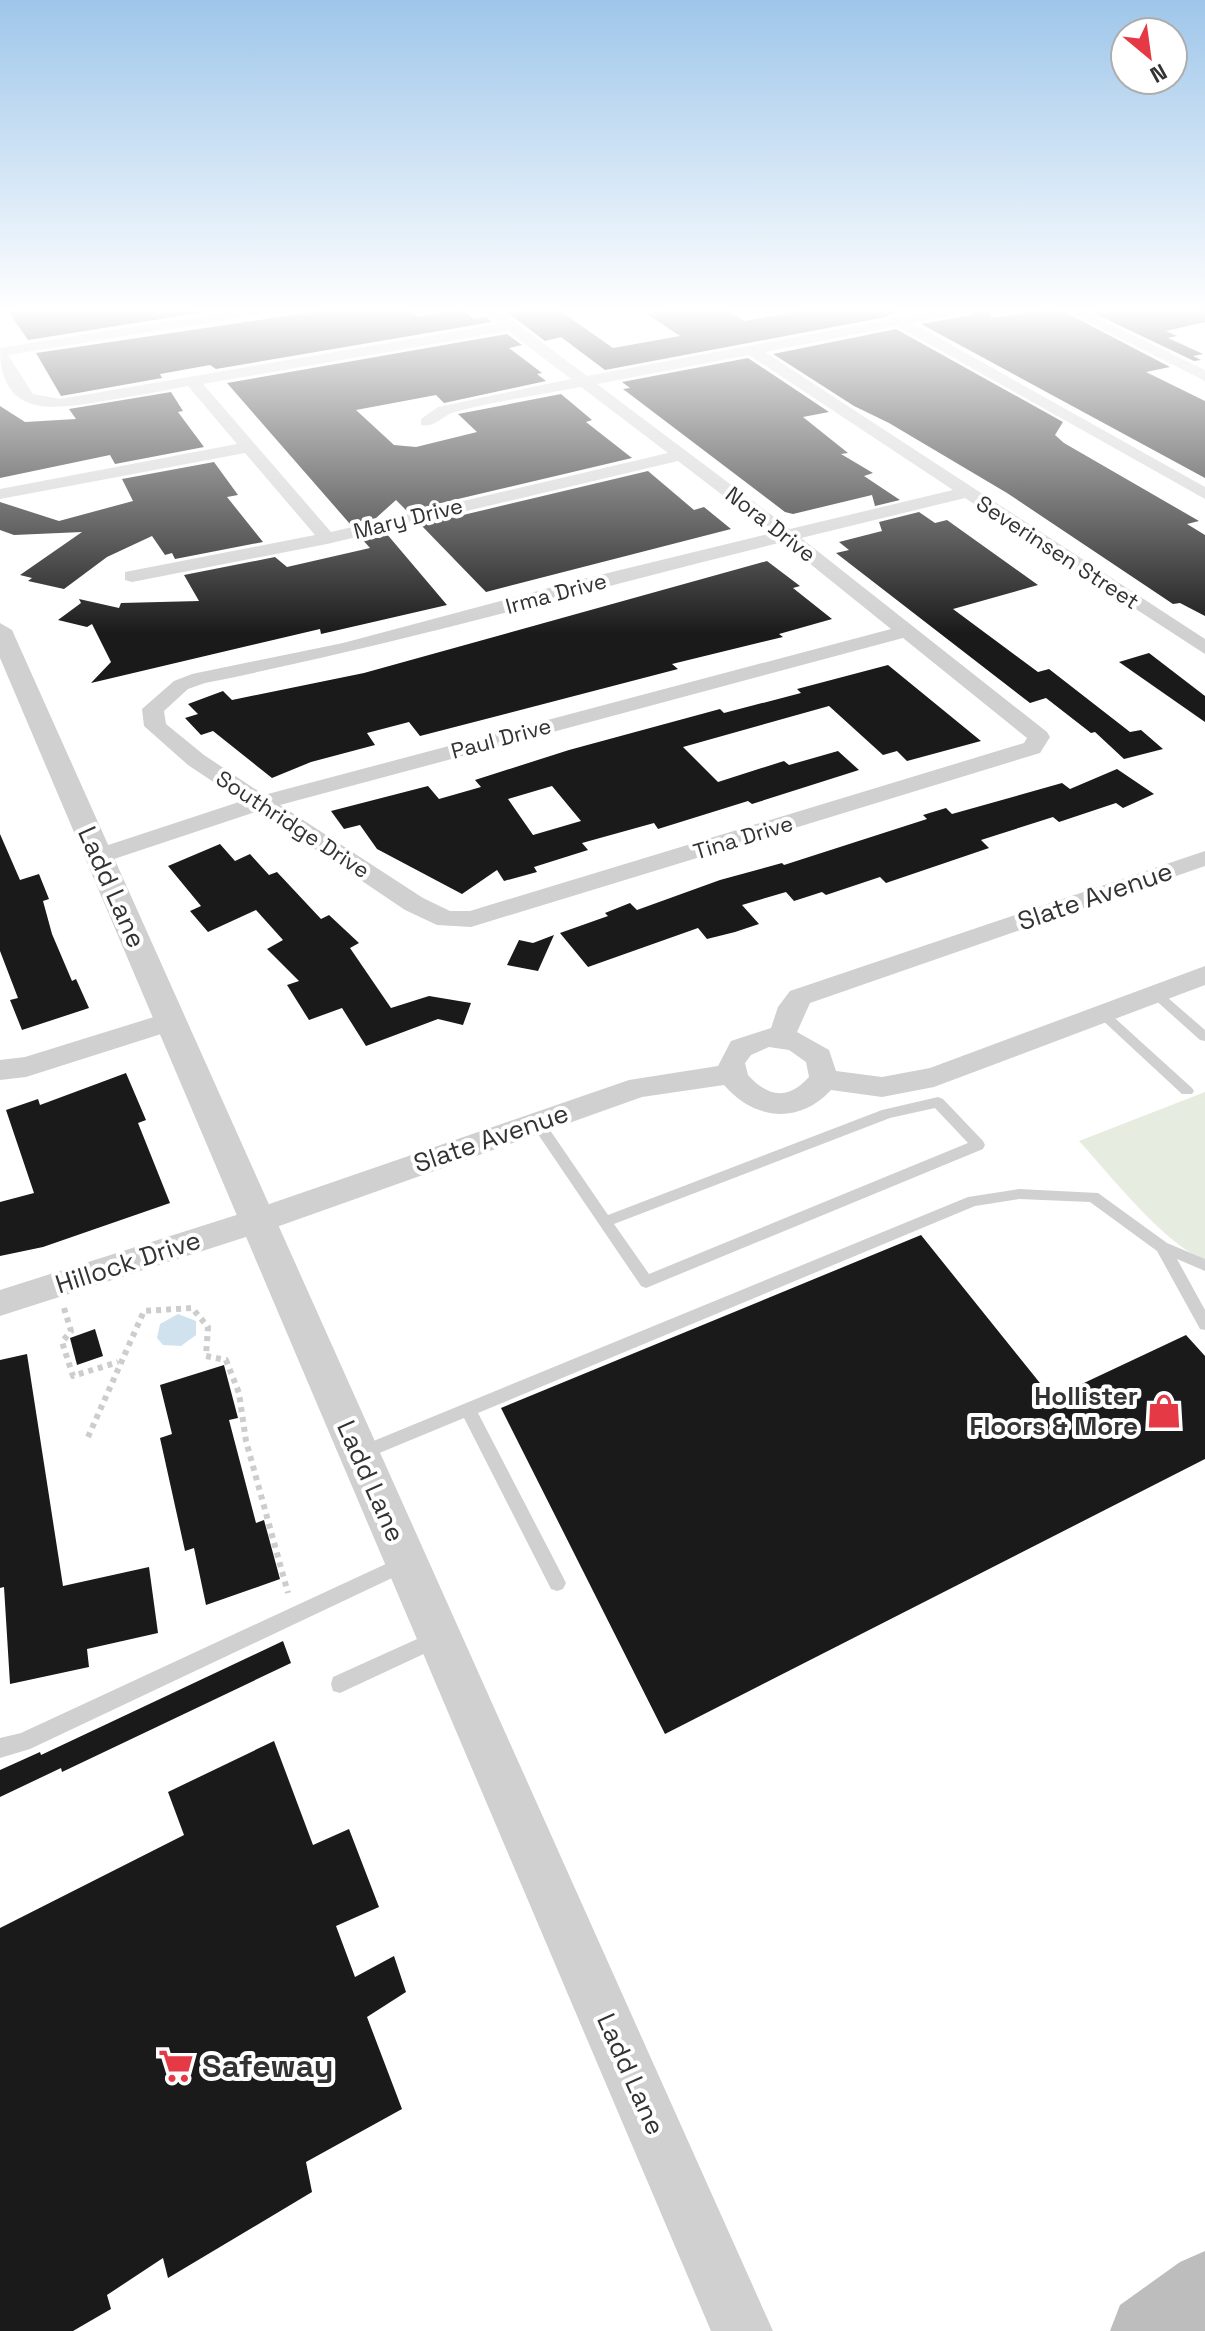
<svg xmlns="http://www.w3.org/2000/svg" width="1205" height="2331" font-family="'Space Grotesk',sans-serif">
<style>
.green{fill:#e6ecdf}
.water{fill:#cfe2ee}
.building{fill:#1a1a1a;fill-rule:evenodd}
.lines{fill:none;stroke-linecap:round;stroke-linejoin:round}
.path{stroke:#cdcdcd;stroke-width:6;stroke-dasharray:5 5;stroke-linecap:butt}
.service{fill:#d0d0d0;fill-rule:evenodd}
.minor{fill:#d0d0d0;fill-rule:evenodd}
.tertiary{fill:#d0d0d0;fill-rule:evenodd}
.secondary{fill:#bdbdbd;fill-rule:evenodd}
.labels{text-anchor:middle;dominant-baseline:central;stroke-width:8;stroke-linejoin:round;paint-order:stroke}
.far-street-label{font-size:22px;fill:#333;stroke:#fff}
.street-label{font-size:26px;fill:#333;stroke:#fff}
.poi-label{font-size:26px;font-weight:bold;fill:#333;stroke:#fff;text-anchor:end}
.near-poi-label{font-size:32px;font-weight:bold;fill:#333;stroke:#fff;text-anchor:start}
</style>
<rect width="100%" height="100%" fill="#fff"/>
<!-- green -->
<path class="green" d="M1205 1092V1259C1167 1248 1108 1172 1079 1141Z"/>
<!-- water -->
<polygon class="water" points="178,1314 196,1321 196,1335 181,1346 163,1345 157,1338 160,1324"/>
<!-- building -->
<g class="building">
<polygon points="6,308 192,308 198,313 28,340"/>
<polygon points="340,308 408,308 418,317 461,309 474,319 486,317 492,322 216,369 210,365 160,374 162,378 61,396 36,353"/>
<polygon points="541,308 556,308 613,348 680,336 647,314 683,308 723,308 745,321 814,308 935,308 892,313 886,317 605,370 561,337 545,341 508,313"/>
<polygon points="981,308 990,308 991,318 1057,308 1170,367 1146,372 1205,401 1205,478 921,324 972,315"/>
<polygon points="1083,308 1205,308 1205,322 1166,331 1177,336 1168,338 1203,354 1193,356 1201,360 1194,361"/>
<polygon points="896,329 1063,422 1055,435 1064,443 1199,521 1187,524 1205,535 1205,616 1180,603 1173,604 1007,493 889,423 854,406 773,354"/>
<polygon points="507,334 522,345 509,348 542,373 537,374 546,381 444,403 436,395 356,410 394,445 416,447 477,432 458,414 561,394 592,420 586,422 632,458 407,511 396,500 376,518 350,524 227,383"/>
<polygon points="748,358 829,412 803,417 848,453 841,454 873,473 864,476 900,500 875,506 872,495 793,514 785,512 623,389 630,388 622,382"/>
<polygon points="171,392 183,411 178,412 204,447 115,464 110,455 0,478 0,406 25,422 76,419 69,409"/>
<polygon points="214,462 238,495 227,497 263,542 175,559 172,553 165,555 152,536 107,557 64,589 28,581 32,578 20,575 82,532 14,535 0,530 0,502 59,521 133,501 122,479"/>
<polygon points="648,471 694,510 704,507 731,529 486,592 421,525"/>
<polygon points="919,512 935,523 947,520 1038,585 953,609 1038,672 1049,669 1130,732 1141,730 1163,749 1124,759 1095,732 1091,733 1046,698 1030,703 836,553 849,550 839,542 882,531 879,522"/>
<polygon points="386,533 447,605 321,634 320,629 91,683 111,662 92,624 87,627 58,620 81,603 79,599 119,608 121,603 199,601 184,575 275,557 287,567 370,548 362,539"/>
<polygon points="767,561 800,586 793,588 832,619 779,634 783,637 672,664 678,669 420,736 409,722 367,733 375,745 311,762 272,778 213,731 201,735 185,718 198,714 188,704 223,691 232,700 364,673"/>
<polygon points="1149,653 1205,696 1205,722 1119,662"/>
<path d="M888 665 981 741 907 761 897 751 883 755 829 706 683 747 718 782 784 761 789 765 838 751 859 770 752 804 748 801 658 829 654 823 582 843 588 850 534 867 537 872 504 881 497 870 462 894 377 849 360 825 344 829 331 811 428 786 439 799 481 787 475 780 569 750 720 709 724 713 801 693 797 689ZM552 786 581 821 533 835 508 799Z"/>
<polygon points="1117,769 1154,794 1123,808 1116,803 1059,822 1053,817 981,840 989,848 886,883 880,877 826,895 822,892 794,901 786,892 742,905 759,924 735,932 707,939 698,928 588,967 560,933 608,916 605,913 630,903 637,910 720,880 782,863 784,865 927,819 923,815 946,808 952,814 1062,783 1070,789"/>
<polygon points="0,834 20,880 39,874 49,899 43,901 52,934 72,981 76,979 89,1008 22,1030 10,1000 18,998 0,951"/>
<polygon points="220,844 235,861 250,854 269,875 277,872 321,919 329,915 359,943 350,948 391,1008 429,996 471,1003 463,1025 438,1019 366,1046 342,1008 309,1020 287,985 299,981 267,949 283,940 256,910 208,932 190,911 201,906 168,866"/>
<polygon points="554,935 538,971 507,965 519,940 533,943"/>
<polygon points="126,1073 146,1120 138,1123 170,1203 43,1247 0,1256 0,1202 34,1193 6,1110 38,1099 40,1105"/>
<polygon points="921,1235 1052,1398 1186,1335 1205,1356 1205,1459 665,1734 501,1408"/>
<polygon points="95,1329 103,1356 77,1365 70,1338"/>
<polygon points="27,1354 63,1586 149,1567 158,1633 87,1649 89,1667 10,1684 4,1587 0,1588 0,1360"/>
<polygon points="224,1365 238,1418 229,1420 256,1523 264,1520 280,1579 206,1605 194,1548 185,1551 160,1438 172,1434 160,1385"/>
<polygon points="283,1641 291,1663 62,1772 61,1768 0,1797 0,1770 40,1752 41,1755"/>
<polygon points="274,1741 313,1845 349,1829 379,1907 336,1926 355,1977 394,1956 406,1992 367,2017 402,2109 306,2162 312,2192 168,2278 163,2258 107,2295 111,2309 73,2331 0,2331 0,1928 184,1835 168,1792"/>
</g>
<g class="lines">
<!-- path -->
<g class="path">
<polyline points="64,1308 71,1331 62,1342 73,1376 118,1362"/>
<polyline points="88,1437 144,1311 192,1308 208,1327 206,1356 226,1360 239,1393 246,1441 288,1593"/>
</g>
<!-- service -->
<g class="service">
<polygon points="1156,990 1160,991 1205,1030 1205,1041 1200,1040 1152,997 1150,994"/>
<polygon points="1103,1010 1107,1011 1192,1088 1194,1091 1192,1094 1182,1094 1099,1017 1097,1014"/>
<path d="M938 1097 943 1099 983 1141 985 1145 983 1149 646 1288 641 1286 529 1121 536 1116 541 1117 608 1215 882 1110ZM935 1108 968 1143 649 1274 614 1224 890 1118Z"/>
<polygon points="1019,1189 1098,1193 1167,1243 1205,1259 1205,1271 1177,1259 1205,1310 1205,1330 1200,1329 1157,1251 1090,1202 1019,1199 975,1206 478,1413 563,1577 566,1583 563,1589 557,1591 551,1589 464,1418 360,1461 354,1459 352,1454 354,1449 968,1197"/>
<polygon points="403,1556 409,1558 412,1564 409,1570 30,1749 0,1758 0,1738 21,1733"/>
<polygon points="437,1630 443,1633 446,1639 443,1645 340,1693 333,1691 331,1684 333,1677"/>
</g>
<!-- minor -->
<g class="minor">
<path d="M250 308H282L275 312 8 355 33 394 60 399 499 324 480 308H496L587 376 887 320 894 315 901 317 950 308H978L971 312 912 323 1205 487V499L897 326 765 352 1205 639V654L965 498 801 538 1047 732 1050 737 1040 753 471 927 437 925 405 910 258 811 108 861H90L87 856 90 851 242 801 188 765 144 726 142 709 174 681 192 674 343 643 579 580 772 533 678 461 327 544 132 582 125 580V572L315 535 245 453 0 499V489L237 444 188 386C162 391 135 396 109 400 57 409 0 421 0 348ZM508 331 571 379 438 407 421 419V425C436 428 442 415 455 412 497 401 539 395 581 387L668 453 331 532 203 384ZM749 355 953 490 790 529 597 384ZM783 542 891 629 264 795 204 755 166 724 164 711 188 689 205 683C399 644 590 589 783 542ZM903 638 1027 738 1024 743 470 911H450L423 898 280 805Z"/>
<polygon points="1060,308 1077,308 1205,370 1205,381"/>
<path d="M1205 851V866L810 1003 797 1032 829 1050 836 1071 882 1077 930 1068 1205 966V985L934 1087 882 1097 831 1090C799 1125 754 1120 724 1085L642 1097 268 1230 0 1316V1290L249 1211 629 1080 718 1066 731 1041 771 1028 778 1007 790 991ZM769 1047 789 1050 806 1062 809 1077C788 1100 769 1098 748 1075L745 1063 751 1055Z"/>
<polygon points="170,1012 180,1014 184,1021 180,1028 26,1077 0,1080 0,1060 25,1057"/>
</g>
<!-- tertiary -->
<polygon class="tertiary" points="0,623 12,630 773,2331 711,2331 0,658"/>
<!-- secondary -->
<polygon class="secondary" points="1205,2251 1205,2331 1110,2331 1120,2305 1180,2262"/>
</g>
<!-- sky -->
<linearGradient id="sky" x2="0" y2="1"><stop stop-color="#9ec6ea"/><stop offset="0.49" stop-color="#fff"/><stop offset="1" stop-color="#fff" stop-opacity="0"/></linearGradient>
<rect width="1205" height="634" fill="url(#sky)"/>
<!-- icons -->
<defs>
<g id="shop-bare" transform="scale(2.76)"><path d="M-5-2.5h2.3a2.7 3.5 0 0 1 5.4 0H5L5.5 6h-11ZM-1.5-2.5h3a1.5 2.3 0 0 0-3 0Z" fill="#e63946" stroke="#fff" stroke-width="2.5" paint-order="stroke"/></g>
<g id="supermarket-bare" transform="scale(2.76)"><path d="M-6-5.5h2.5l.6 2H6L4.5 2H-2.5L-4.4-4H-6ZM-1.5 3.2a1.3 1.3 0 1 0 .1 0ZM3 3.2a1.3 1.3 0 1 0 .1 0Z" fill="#e63946" stroke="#fff" stroke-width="2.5" paint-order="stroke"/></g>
</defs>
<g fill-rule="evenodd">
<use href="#shop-bare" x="1164" y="1411"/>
<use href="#supermarket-bare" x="176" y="2066"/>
</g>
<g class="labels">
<!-- far-street labels -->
<g class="far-street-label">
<text transform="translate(408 518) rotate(-14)">Mary Drive</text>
<text transform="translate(771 524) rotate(38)">Nora Drive</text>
<text transform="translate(1058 552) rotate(33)">Severinsen Street</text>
<text transform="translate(556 593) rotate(-15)">Irma Drive</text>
<text transform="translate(501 738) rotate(-15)">Paul Drive</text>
<text transform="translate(293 824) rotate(33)">Southridge Drive</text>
<text transform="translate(743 837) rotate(-17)">Tina Drive</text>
</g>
<!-- street labels -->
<g class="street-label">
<text transform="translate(112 887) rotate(66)">Ladd Lane</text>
<text transform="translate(1095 896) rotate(-19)">Slate Avenue</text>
<text transform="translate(491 1138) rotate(-19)">Slate Avenue</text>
<text transform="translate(128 1262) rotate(-18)">Hillock Drive</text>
<text transform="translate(371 1481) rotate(66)">Ladd Lane</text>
<text transform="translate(631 2074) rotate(66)">Ladd Lane</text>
</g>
<!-- poi labels -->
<g class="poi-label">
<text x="1138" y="1396">Hollister<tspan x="1138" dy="30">Floors &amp; More</tspan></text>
</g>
<!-- near-poi labels -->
<g class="near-poi-label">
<text x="202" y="2066">Safeway</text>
</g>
</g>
<!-- north arrow -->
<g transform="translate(1149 56) rotate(151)"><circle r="38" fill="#ffffff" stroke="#adadad" stroke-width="2"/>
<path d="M0-6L14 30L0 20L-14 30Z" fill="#e63946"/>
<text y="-12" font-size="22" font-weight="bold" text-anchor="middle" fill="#333333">N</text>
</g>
</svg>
